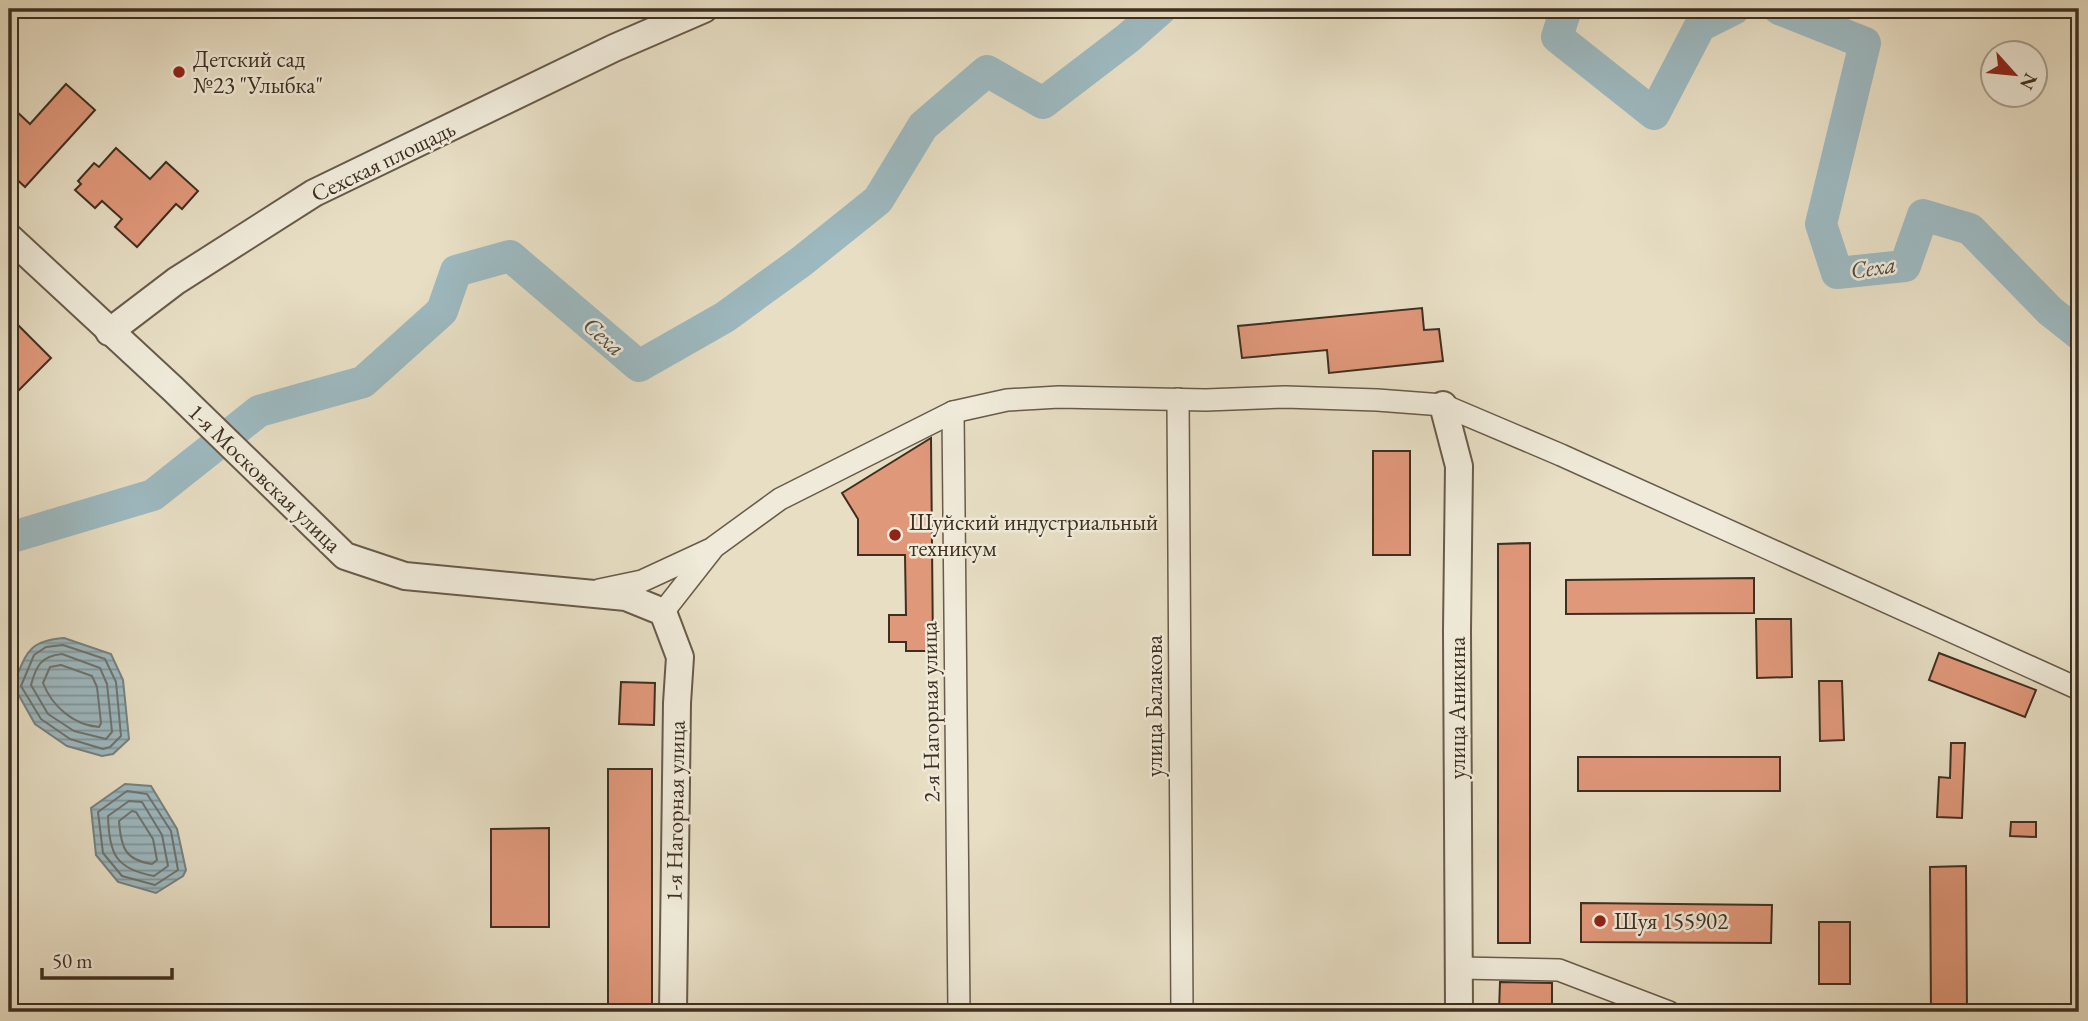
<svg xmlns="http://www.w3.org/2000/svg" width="2088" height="1021" font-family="'EB Garamond',serif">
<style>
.water{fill:url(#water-rules);stroke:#778280;stroke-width:2}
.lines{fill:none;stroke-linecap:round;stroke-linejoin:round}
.shore{stroke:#6e7470;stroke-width:2}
.river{stroke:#9db9c0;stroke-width:32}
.building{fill:#e0987a;stroke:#3f2f21;stroke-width:2}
.minor-casing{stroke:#695b4a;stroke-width:24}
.tertiary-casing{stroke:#695b4a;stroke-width:30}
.minor{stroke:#efead9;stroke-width:21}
.tertiary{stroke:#efead9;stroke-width:26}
.poi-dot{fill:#8f2418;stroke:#efead9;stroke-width:2.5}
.labels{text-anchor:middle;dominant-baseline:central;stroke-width:5;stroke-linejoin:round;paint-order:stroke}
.poi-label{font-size:23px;fill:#3f2f21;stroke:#efead9;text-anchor:start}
.street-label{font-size:23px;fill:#3f2f21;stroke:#efead9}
.water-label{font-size:24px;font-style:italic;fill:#524b41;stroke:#efead9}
</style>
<defs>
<pattern id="water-rules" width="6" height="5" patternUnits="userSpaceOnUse" patternTransform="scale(1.75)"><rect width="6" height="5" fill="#9db9c0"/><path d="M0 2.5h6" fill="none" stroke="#81979c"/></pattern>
</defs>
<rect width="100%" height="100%" fill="#e7dec4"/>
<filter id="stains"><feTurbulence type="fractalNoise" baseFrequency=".00286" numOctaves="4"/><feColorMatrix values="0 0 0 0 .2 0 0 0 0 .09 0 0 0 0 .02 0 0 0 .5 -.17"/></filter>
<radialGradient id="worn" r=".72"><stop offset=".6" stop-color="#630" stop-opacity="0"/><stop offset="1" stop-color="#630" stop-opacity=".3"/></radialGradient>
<!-- water -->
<g class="water">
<path d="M64 638 111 654 123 680 129 739 113 754 102 756 67 746 35 724 13 685C27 654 26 641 64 638Z"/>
<polygon points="125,784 151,786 177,829 186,870 183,876 156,893 118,882 96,855 91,808"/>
</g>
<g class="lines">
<!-- shore -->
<g class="shore">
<polygon points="63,645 105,659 116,682 121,736 110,747 103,749 70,739 41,719 21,686 34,655 46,647"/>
<path d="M62 654 100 668 107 684 112 732 106 739 74 731 48 714 31 685C36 666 41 656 62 654Z"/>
<path d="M61 665 92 676 97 687 101 723 99 727C73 725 52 706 43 683L50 667Z"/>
<polygon points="127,791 147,794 171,831 178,870 155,885 122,876 103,853 98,812"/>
<path d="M129 801 142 802 162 835 168 866 154 876C115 869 109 853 108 816Z"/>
<path d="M132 811 136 812 153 839 157 860 152 864C125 860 121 848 119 821Z"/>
</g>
<!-- river -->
<g class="river">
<polyline points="1566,9 1557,37 1654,114 1700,26 1734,9"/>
<polyline points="1779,9 1865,43 1821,224 1837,273 1905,266 1923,215 1970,229 2050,311 2079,334"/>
<polyline points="9,538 153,495 259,411 363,382 442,311 456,271 510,256 639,366 725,317 802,261 878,200 923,126 987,71 1043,103 1128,38 1161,9"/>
</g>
</g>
<!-- building -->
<g class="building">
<polygon points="66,84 95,110 25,187 9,172 9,116 15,110 30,124"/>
<polygon points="116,148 150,179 166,162 198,191 182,209 176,204 137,247 115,227 122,219 102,201 95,208 75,190 81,184 78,181 94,163 99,167"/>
<polygon points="1422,308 1424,330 1439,329 1443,361 1329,373 1327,350 1242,358 1238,326"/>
<polygon points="9,316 51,358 9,400"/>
<polygon points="931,438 933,651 906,651 906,642 889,642 889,615 906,615 905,555 858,555 858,519 842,493"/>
<rect x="1373" y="451" width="37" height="104"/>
<polygon points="1530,543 1530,943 1498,943 1498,544"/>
<polygon points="1754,578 1754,613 1566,614 1566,580"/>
<polygon points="1756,619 1791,619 1792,677 1757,678"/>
<polygon points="1939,653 2036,690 2025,717 1929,680"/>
<polygon points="1819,681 1842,681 1844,740 1820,741"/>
<polygon points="621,682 655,683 654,725 619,724"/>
<polygon points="1951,743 1965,743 1962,818 1937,817 1939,777 1950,778"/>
<rect x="1578" y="757" width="202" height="34"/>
<rect x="608" y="769" width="44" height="243"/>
<polygon points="2011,822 2036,822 2036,837 2010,836"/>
<polygon points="549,828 549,927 491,927 491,829"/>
<polygon points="1966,866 1967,1012 1931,1012 1930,867"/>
<polygon points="1581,903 1772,905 1771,943 1581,942"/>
<rect x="1819" y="922" width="31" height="62"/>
<polygon points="1500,982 1552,983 1552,1012 1499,1012"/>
</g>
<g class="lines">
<!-- minor casing -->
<g class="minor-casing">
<g id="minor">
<polyline points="1178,399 1182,1012"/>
<polyline points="953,412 959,1012"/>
<polyline points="599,590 642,581 709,550"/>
<polyline points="663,612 714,547 780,499 953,412 1007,400 1059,397 1206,400 1285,397 1377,400 1443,405 1561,455 2079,689"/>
<polyline points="1459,968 1559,970 1669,1012"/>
</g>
</g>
<!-- tertiary casing -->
<g class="tertiary-casing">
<g id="tertiary">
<polyline points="9,237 173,389 345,556 405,576 626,597 663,612 680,657 677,703 673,1012"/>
<polyline points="109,332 176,281 314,193 614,48 704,9"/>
<polyline points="1443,405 1459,466 1457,631 1459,1012"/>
</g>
</g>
<!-- minor -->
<use href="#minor" class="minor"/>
<!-- tertiary -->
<use href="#tertiary" class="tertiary"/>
</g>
<!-- markers -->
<g class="poi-dot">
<circle cx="179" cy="72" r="7"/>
<circle cx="895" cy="535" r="7"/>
<circle cx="1600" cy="921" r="7"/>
</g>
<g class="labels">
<!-- poi labels -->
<g class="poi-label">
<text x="193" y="59">Детский сад<tspan x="193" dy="26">№23 "Улыбка"</tspan></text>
<text x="909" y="522">Шуйский индустриальный<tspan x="909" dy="26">техникум</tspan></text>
<text x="1614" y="921">Шуя 155902</text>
</g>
<!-- street labels -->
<g class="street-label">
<text transform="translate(383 161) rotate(-26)">Сехская площадь</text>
<text transform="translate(265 478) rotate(44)">1-я Московская улица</text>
<text transform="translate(1154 706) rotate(-90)">улица Балакова</text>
<text transform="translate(1457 708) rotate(-90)">улица Аникина</text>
<text transform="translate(930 712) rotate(-91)">2-я Нагорная улица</text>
<text transform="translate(675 811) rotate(-89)">1-я Нагорная улица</text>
</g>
<!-- water labels -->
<g class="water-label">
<text transform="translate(1873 267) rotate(-9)">Сеха</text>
<text transform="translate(604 336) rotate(41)">Сеха</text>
</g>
</g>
<!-- margin -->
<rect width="2088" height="1021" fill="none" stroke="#e7dec4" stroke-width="35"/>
<rect x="10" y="10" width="2067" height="1000" fill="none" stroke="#3f2f21" stroke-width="3.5"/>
<rect x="18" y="18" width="2053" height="986" fill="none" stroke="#3f2f21" stroke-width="2"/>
<!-- north arrow -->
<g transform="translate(2014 74) rotate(117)"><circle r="33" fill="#efead9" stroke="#a99f8f" stroke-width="2"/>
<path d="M0-5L12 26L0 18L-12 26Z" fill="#8f2418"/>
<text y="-10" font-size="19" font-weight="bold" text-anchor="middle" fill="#3f2f21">N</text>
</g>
<!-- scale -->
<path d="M42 968v10h130v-10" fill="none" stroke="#3f2f21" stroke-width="3.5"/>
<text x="52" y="968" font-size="21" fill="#3f2f21" stroke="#efead9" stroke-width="5" paint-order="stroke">50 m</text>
<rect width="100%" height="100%" filter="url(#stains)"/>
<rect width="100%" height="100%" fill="url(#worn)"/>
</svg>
